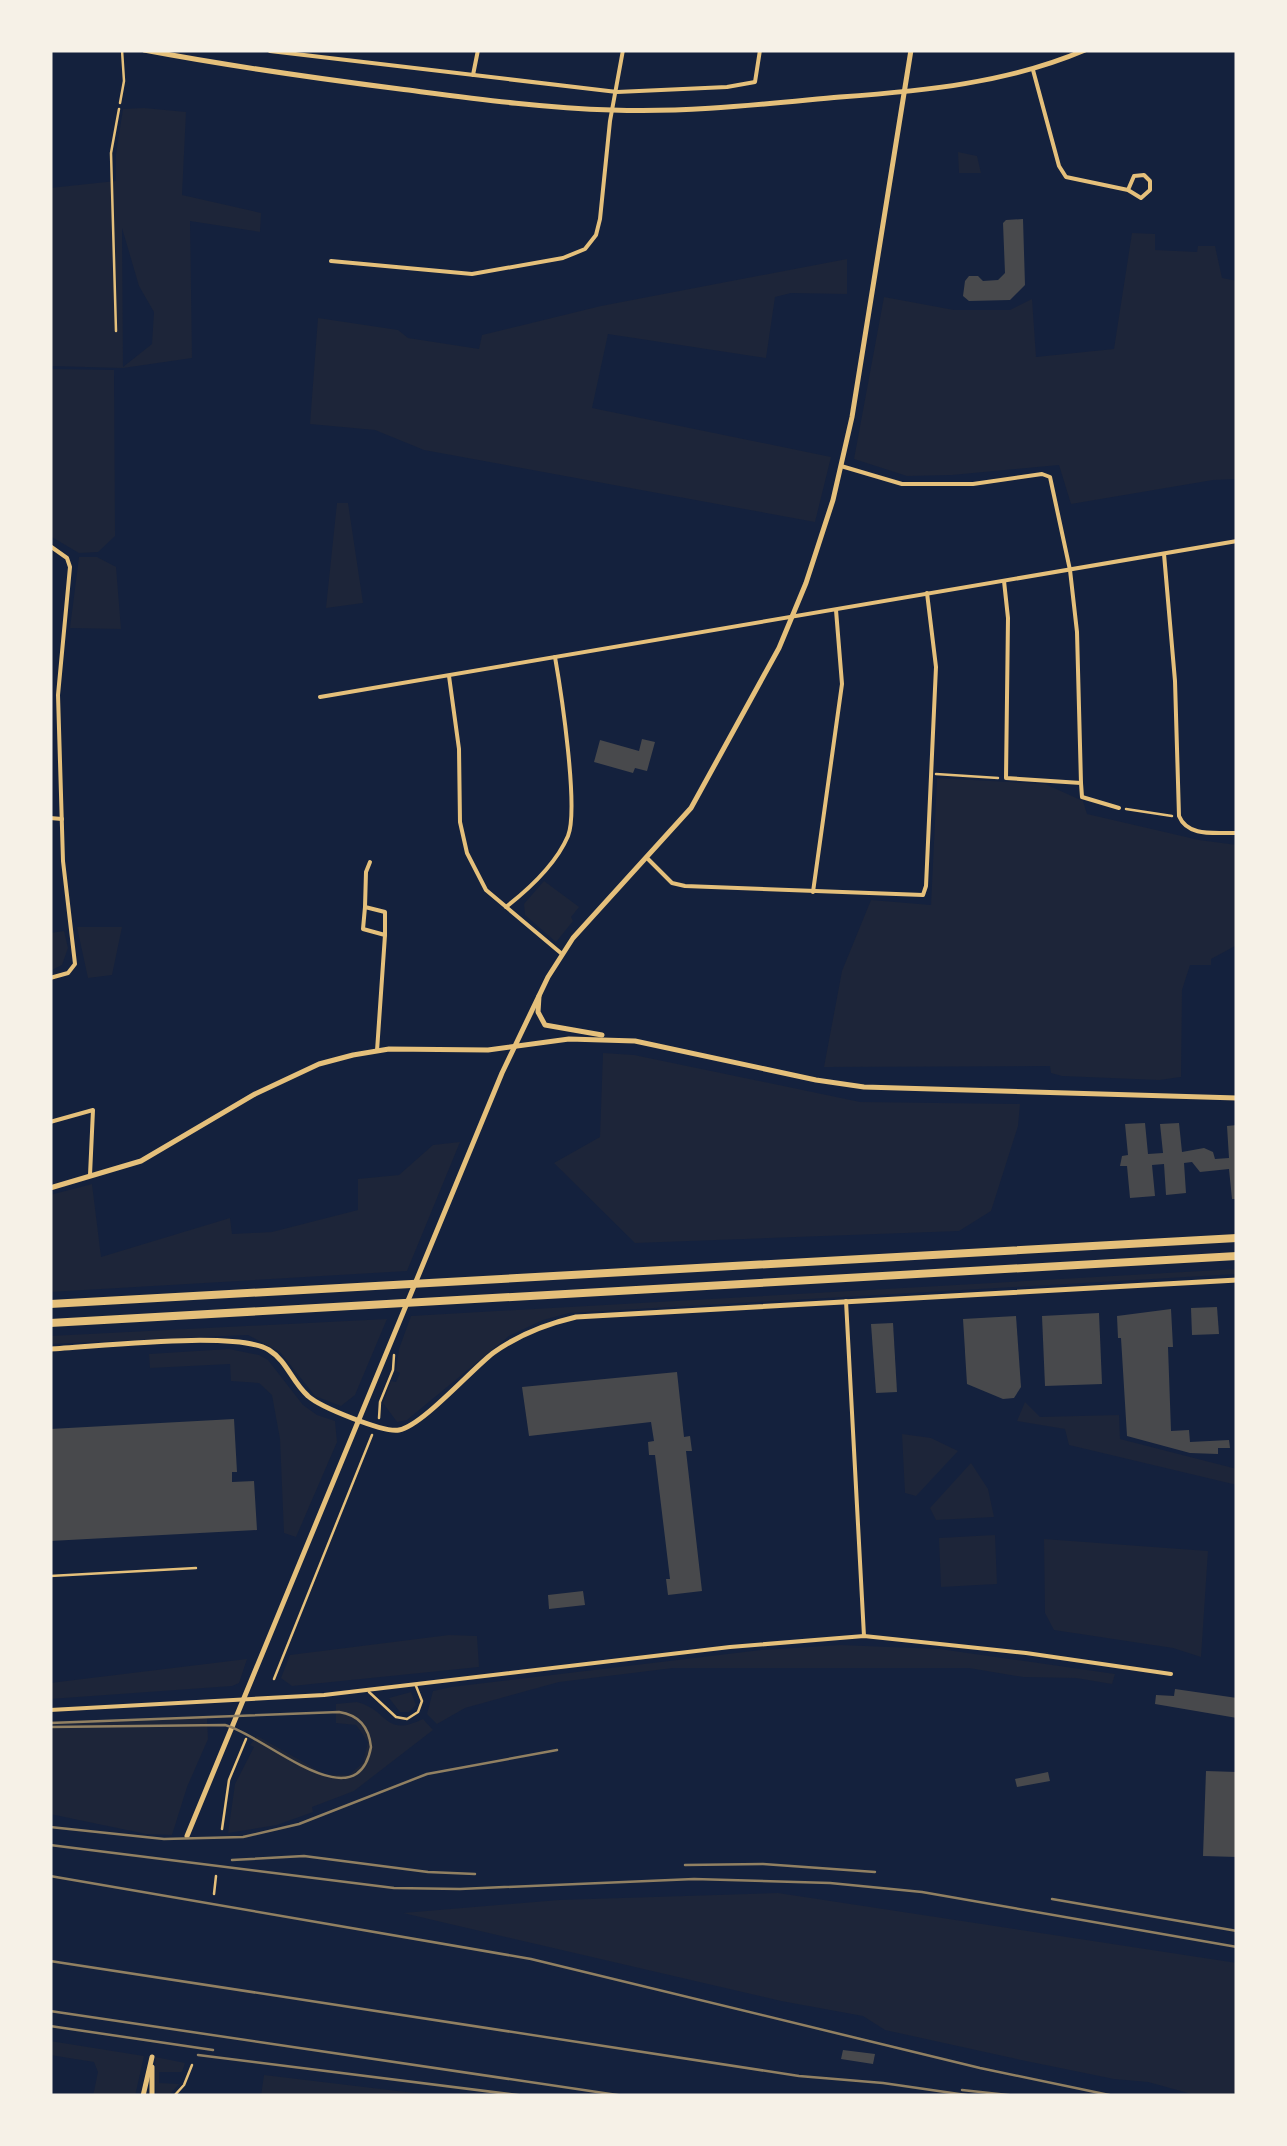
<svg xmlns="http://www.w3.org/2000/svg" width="1287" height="2146" font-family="'DM Sans',sans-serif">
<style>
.green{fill:#1d2539;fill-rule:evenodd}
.building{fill:#48494c}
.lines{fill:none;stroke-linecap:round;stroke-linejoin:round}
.path{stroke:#e5c07b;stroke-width:2.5}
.service{stroke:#e5c07b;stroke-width:2.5}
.minor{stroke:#e5c07b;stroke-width:4}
.tertiary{stroke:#e5c07b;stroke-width:5}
.secondary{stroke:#e5c07b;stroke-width:5}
.motorway{stroke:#e5c07b;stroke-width:8}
.tram{stroke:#918062;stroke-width:2.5}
.rail{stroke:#918062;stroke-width:2.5}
</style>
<rect width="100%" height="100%" fill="#14213d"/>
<!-- green -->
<g class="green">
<path d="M144 108 186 112 182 195 261 213 260 232 190 221 192 358 123 368 50 366V188L116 181V154L123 109ZM122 228 139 286 154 312 152 344 123 367Z"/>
<polygon points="958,152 977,156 981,173 959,173"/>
<polygon points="1132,233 1155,234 1155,250 1197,252 1198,246 1215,246 1222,278 1237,281 1237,479 1213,480 1071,504 1059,465 952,475 907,476 854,459 884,297 954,310 1010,310 1032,299 1036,357 1114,349"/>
<polygon points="847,259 847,294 791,293 775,297 766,358 608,334 592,408 831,457 815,522 424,450 375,430 310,424 318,318 398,330 408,338 479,349 482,335 601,306"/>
<polygon points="50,369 114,370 115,536 98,552 79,553 50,536"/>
<polygon points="337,503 348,503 363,603 326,608"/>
<polygon points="79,557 97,557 116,567 121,629 70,628"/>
<polygon points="937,778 1045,784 1083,801 1087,814 1199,840 1237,845 1237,945 1211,959 1211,965 1190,965 1182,990 1181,1077 1159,1080 1062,1076 1051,1073 1050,1066 824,1067 842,971 871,900 931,905"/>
<polygon points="544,881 579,907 571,917 573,921 556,942 525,915 524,904"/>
<polygon points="77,927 122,927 112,975 88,978"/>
<polygon points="64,931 68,948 62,965 50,971 50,933"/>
<polygon points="603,1053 634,1055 860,1102 1020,1104 1018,1126 991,1211 959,1231 635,1243 554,1163 600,1137"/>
<polygon points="460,1142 407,1271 50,1292 50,1195 92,1184 101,1257 230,1218 232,1234 272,1232 358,1210 358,1179 399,1175 433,1145"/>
<polygon points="1237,1269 1237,1274 569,1313 543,1320 509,1336 407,1420 397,1422 383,1403 391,1381 396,1382 400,1373 396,1371 399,1349 411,1316"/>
<polygon points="387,1319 355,1395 341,1406 315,1396 280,1352 248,1335 50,1344 50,1336"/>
<polygon points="229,1349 259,1355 268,1360 303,1405 317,1415 335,1421 337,1442 296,1537 284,1533 280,1439 272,1395 259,1383 231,1381 230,1364 150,1368 149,1354"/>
<polygon points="1025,1402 1040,1417 1119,1415 1120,1439 1237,1469 1237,1485 1069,1445 1065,1429 1017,1421"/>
<polygon points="902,1434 931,1438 958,1451 916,1496 905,1493"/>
<polygon points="971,1463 988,1489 994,1517 936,1520 930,1508"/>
<polygon points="995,1535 997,1584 941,1587 939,1538"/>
<polygon points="1044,1539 1208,1551 1201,1657 1173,1648 1054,1630 1045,1613"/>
<polygon points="449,1635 477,1636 479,1667 292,1686 281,1678 290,1655"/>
<polygon points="840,1645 940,1649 1115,1674 1112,1684 1076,1678 1023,1677 969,1668 673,1668 559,1682 465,1708 437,1724 427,1714 433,1691 451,1687 761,1650"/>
<polygon points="247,1659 239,1683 232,1686 50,1699 50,1683"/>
<polygon points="411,1692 416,1705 409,1712 400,1712 389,1698"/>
<path d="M357 1702C389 1710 384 1738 423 1719L433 1730 354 1791 312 1807 313 1812 277 1825 228 1833 235 1784 254 1747 250 1745 257 1736 326 1775H349L363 1763 368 1742 356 1725 336 1723V1704Z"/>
<polygon points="207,1718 208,1739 187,1787 172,1835 146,1834 50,1814 50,1721"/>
<polygon points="778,1893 1237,1963 1237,2096 1199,2096 1148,2082 1114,2079 1021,2060 885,2030 863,2016 781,2001 403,1913 559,1900"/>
<polygon points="50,2041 144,2056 135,2096 93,2096 98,2072 94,2062 50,2055"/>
<polygon points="155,2057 185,2063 182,2072 159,2072 159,2083 179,2084 168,2096 156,2096"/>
<polygon points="264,2075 439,2096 261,2096"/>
</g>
<!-- building -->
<g class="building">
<polygon points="1023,219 1025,285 1010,300 969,301 963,296 965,281 969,276 978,276 983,281 998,280 1005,273 1003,223 1006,220"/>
<polygon points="642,739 655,742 647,771 635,768 633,773 594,762 600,740 639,751"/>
<polygon points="1145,1123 1148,1154 1163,1153 1160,1124 1179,1123 1182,1152 1204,1148 1213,1152 1215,1159 1229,1158 1227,1126 1237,1125 1237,1199 1232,1199 1229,1169 1200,1172 1192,1162 1184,1163 1186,1193 1166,1195 1164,1164 1152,1165 1155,1196 1130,1198 1127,1166 1120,1166 1122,1156 1128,1155 1125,1124"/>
<polygon points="1217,1307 1219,1334 1192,1335 1191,1308"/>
<polygon points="1171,1309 1173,1347 1168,1347 1171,1431 1189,1430 1190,1442 1229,1440 1230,1448 1218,1448 1218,1454 1190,1453 1127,1436 1121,1338 1118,1338 1117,1316"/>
<polygon points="1099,1313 1102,1384 1045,1386 1042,1316"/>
<polygon points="1016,1316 1021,1387 1014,1398 1003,1399 967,1384 963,1319"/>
<polygon points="893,1323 897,1392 876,1393 871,1324"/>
<polygon points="677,1372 684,1437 690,1436 692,1451 686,1451 702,1591 668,1595 666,1579 670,1579 655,1455 649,1455 648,1442 654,1441 651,1422 529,1436 522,1387"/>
<polygon points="234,1419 237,1472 232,1472 232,1482 254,1481 257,1530 50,1541 50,1429"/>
<polygon points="583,1591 585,1605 549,1609 548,1595"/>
<polygon points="1175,1689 1237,1698 1237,1718 1155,1704 1156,1695 1174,1696"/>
<polygon points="1206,1771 1237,1772 1237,1857 1203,1856"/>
<polygon points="1048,1772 1050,1781 1017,1787 1015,1779"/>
<polygon points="843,2050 875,2054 873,2064 841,2059"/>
</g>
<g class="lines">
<!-- path -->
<g class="path">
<polyline points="116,331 111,153 119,109"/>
<polyline points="936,774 998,778"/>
<polyline points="1126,809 1172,816"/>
<polyline points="379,1418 380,1402 393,1370 394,1355"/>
<polyline points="274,1679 372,1435"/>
<polyline points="222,1829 229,1780 246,1739"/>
<polyline points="214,1894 216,1876"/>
<polyline points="174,2096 184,2085 192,2065"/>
</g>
<!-- service -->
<g class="service">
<polyline points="120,103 124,81 122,50"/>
<polyline points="50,1576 196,1568"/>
<polyline points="369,1692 396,1717 407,1719 418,1712 422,1701 416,1686"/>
</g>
<!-- minor -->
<g class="minor">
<polyline points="270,51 617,92 727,87 755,82 760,50"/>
<polyline points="1033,70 1059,166 1066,177 1128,190 1141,198 1150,190 1150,181 1144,175 1134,176 1128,190"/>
<polyline points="473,75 478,50"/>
<polyline points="331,261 472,274 563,258 585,249 596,235 600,219 610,121 623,50"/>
<polyline points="841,466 902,484 973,484 1042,474 1050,477 1070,570 1077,632 1081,783"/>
<polyline points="50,546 67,558 70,567 58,695 63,861 75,964 68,973 50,978"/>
<path d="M1164 554 1175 681 1179 816C1188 838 1217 832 1237 833"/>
<polyline points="1004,581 1008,618 1006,778 1081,783 1082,797 1119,808"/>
<polyline points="449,676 459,749 460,822 467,853 486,890 562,954"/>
<polyline points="320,697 1237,541"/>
<polyline points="50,818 62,819"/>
<polyline points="648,859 672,883 685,886 923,895 926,886 936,667 927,593"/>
<polyline points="370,862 366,872 365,907 385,912 385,935"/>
<polyline points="813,892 842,684 836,610"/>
<polyline points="365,907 363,929 385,935 377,1051"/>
<path d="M506 907C529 889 556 864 568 836 579 809 561 691 555 657"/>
<polyline points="50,1122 93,1110 90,1175"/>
<polyline points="846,1301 864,1636"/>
<polyline points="50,1710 324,1695 730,1647 864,1636 1026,1653 1171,1674"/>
</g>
<!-- tertiary -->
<g class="tertiary">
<path d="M144 50C229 66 314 78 400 89 470 98 541 108 612 110 688 113 764 104 840 97 923 91 1008 83 1085 50"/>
<polyline points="539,996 538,1012 545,1025 602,1035"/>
<polyline points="50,1188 141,1161 255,1094 319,1064 353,1055 389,1049 488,1050 569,1039 635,1041 816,1080 864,1087 1237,1098"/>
<path d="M50 1349C95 1347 236 1330 269 1350 287 1361 292 1382 308 1396 320 1407 384 1433 399 1430 422 1426 471 1370 493 1353 518 1335 546 1324 576 1317L1237 1280"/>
</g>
<!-- secondary -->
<g class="secondary">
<polyline points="187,1836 502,1073 548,977 573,938 691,808 779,648 806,583 833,500 852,417 911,50"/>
<polyline points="152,2067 152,2096"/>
<polyline points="143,2096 152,2057"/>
</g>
<!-- motorway -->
<g class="motorway">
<polyline points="50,1304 1237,1238"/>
<polyline points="50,1323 1237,1256"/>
</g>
<!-- tram -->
<path class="tram" d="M50 1723 339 1712C359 1715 369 1727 371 1747 357 1824 263 1734 225 1725L50 1727"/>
<!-- rail -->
<g class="rail">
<polyline points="50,1827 164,1839 243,1837 299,1824 427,1774 557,1750"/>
<polyline points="50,1845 394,1888 460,1889 694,1879 830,1883 922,1892 1237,1947"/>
<polyline points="232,1860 304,1856 428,1872 475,1874"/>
<polyline points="685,1865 763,1864 875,1872"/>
<polyline points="50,1876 531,1959 980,2068 1114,2096"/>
<polyline points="1052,1899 1237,1931"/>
<polyline points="50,1961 799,2076 883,2083 973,2096"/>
<polyline points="50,2011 624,2096"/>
<polyline points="50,2026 213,2050"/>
<polyline points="198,2055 525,2096"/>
<polyline points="962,2090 1017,2096"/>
</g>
</g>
<!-- border -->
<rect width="1287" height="2146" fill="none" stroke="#f6f1e7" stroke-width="105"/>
</svg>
